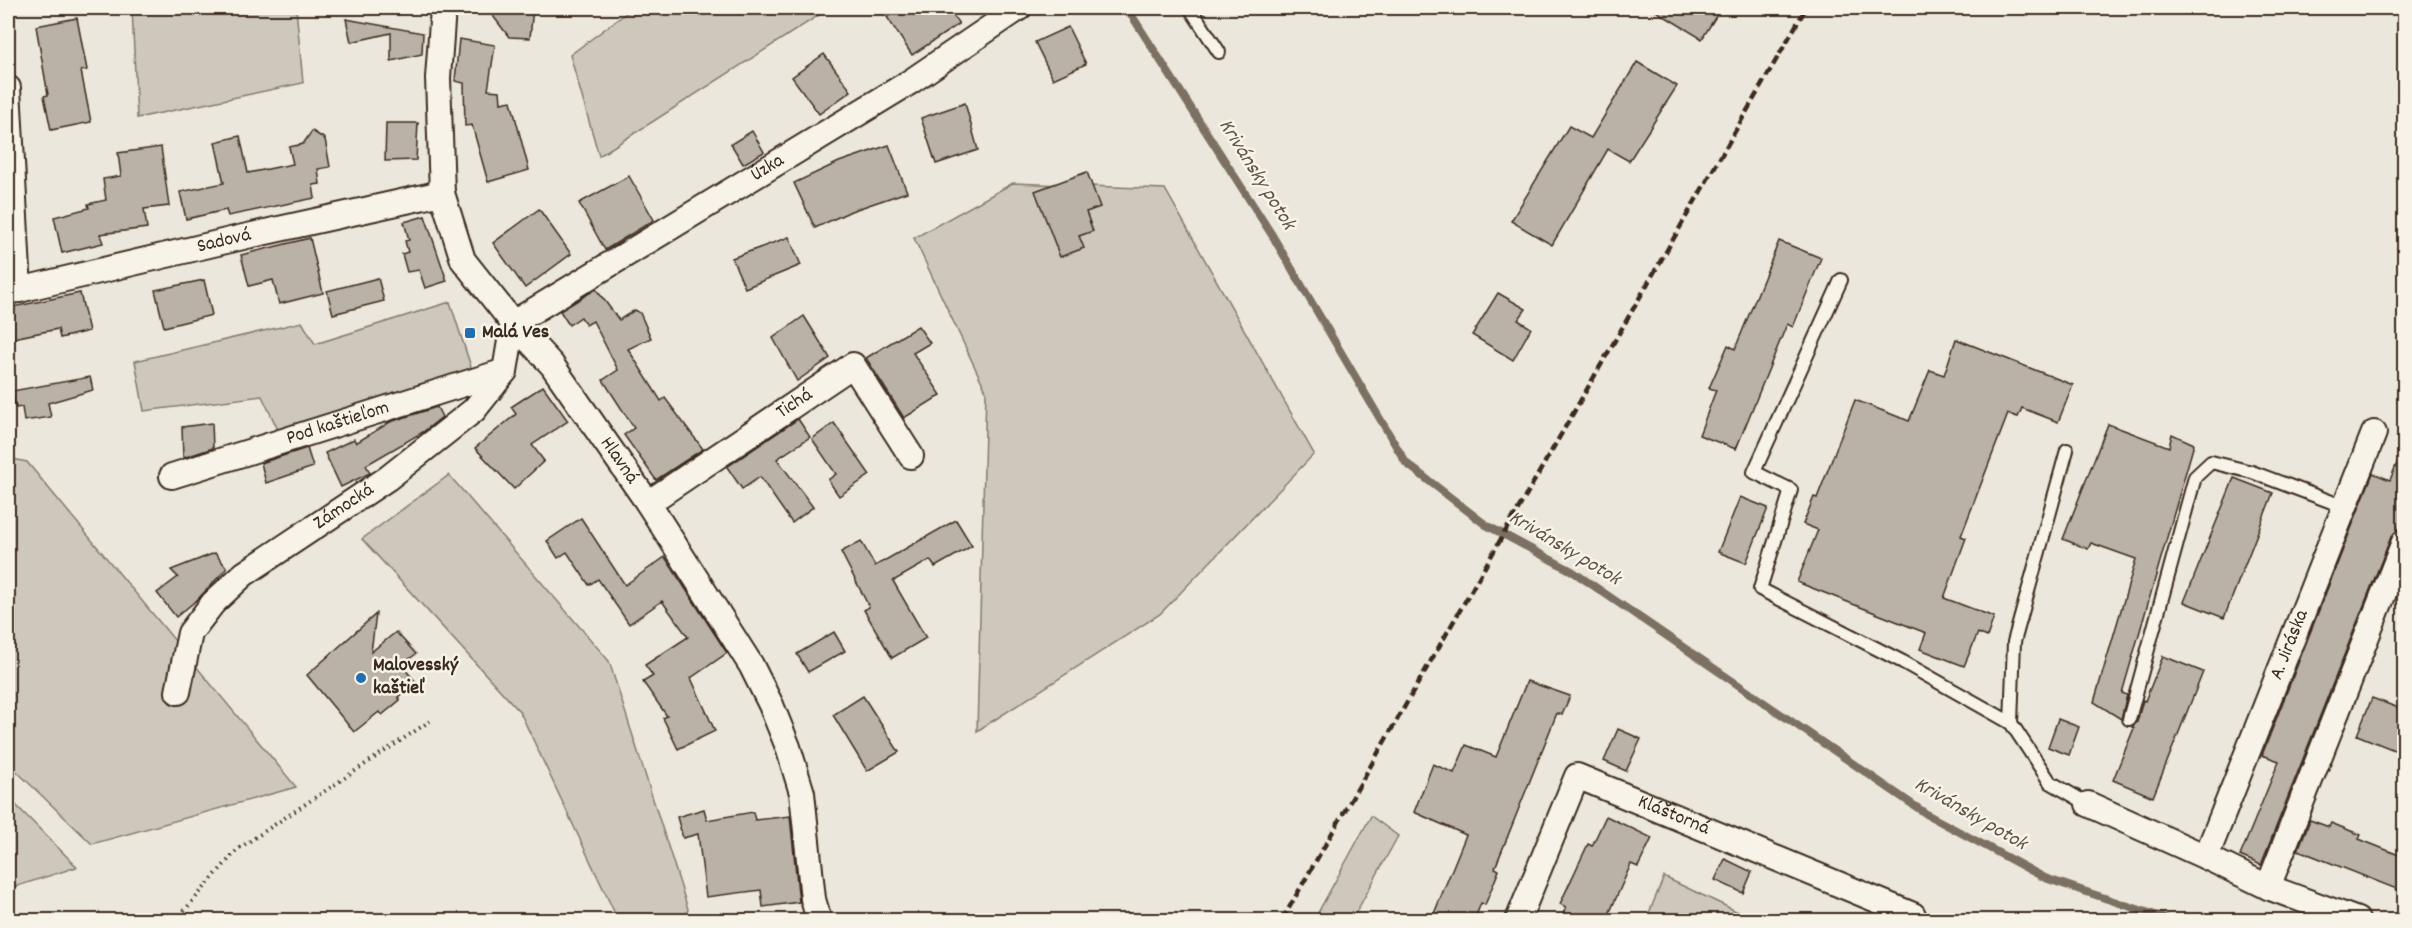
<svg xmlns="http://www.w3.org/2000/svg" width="2412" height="928" font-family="Dekko,sans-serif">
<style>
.green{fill:#cec8bc;stroke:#84796d;stroke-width:1.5}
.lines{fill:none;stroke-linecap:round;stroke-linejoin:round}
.stream{stroke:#7c7064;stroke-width:8}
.building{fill:#bab2a7;stroke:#3b2a1e;stroke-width:1.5}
.service-casing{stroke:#3b2a1e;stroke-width:16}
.minor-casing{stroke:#3b2a1e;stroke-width:28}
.path{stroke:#3b2a1e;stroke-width:4;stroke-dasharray:1.5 4.5;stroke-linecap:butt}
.service{stroke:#f7f3e8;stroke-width:12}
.minor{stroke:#f7f3e8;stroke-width:24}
.rail{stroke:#3b2a1e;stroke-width:4.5;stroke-dasharray:9 4.5;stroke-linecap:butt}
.poi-dot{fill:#1f6fb2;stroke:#f7f3e8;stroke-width:2}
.labels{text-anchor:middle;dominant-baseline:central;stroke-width:5;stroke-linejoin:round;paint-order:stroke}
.street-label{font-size:20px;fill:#3b2a1e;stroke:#f7f3e8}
.poi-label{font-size:20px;font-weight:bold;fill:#3b2a1e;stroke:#f7f3e8;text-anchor:start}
.water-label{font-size:21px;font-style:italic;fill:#615347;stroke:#f7f3e8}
</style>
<rect width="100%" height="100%" fill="#ece7dc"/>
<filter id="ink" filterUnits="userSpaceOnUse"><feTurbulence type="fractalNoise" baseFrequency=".0167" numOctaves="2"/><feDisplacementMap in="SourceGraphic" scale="12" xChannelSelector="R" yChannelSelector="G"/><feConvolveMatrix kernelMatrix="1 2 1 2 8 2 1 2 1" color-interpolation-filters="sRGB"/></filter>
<g filter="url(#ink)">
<!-- green -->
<g class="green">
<polygon points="132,8 296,8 303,83 137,118"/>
<polygon points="633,8 830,8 599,156 570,55"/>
<polygon points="1013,183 1165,189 1314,454 1160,614 977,731 986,391 914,238"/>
<polygon points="450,302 473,373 279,432 262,396 144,411 135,361 302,322 315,344"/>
<polygon points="8,458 27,462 296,787 92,844 8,763"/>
<polygon points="449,475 609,661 688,909 685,920 618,920 520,712 362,539"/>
<polygon points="8,797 77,867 8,889"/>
<polygon points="1371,816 1398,836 1352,920 1314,920"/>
<polygon points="1664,877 1755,920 1646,920"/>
</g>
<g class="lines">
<!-- stream -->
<polyline class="stream" points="1127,8 1272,235 1406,463 1486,525 1572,571 1928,815 2045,878 2170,920"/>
</g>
<!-- building -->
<g class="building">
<polygon points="487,8 533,8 530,38 509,37"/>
<polygon points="901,8 929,8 935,16 948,8 959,24 912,55 887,17"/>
<polygon points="1651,8 1721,8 1702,39"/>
<polygon points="77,18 87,70 81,71 91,122 51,130 44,96 48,95 36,26"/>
<polygon points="346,19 423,33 422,54 391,61 391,33 351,42"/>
<polygon points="1068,27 1086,64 1053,79 1035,42"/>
<polygon points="459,39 495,45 488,90 500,91 501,103 511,101 529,170 488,182 472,125 465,126 464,83 455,81"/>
<polygon points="824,54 851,91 819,114 792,77"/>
<polygon points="1637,62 1677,86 1629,161 1608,149 1552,245 1511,221 1569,126 1591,138"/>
<polygon points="965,103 978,150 936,164 921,118"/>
<polygon points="386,123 418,123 416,160 385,161"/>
<polygon points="312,131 325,139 330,167 318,169 320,184 313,185 315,198 228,216 226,210 186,219 180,192 224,183 215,142 240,136 248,173 293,164 289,147 303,144"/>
<polygon points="752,131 764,152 743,164 731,144"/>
<polygon points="889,145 907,192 851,211 815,228 794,183 839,162"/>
<polygon points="161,147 169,206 144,209 147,228 100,234 103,243 62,253 54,217 89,208 88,204 106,200 103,179 121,176 118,153"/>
<polygon points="1087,172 1100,207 1086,212 1093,231 1079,236 1084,248 1060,257 1035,191"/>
<polygon points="629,176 654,220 605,250 579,203"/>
<polygon points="539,209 571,254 525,288 493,243"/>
<polygon points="425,216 447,281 425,288 419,270 407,272 402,254 408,252 405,241 409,240 404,222"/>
<polygon points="789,237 801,265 745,288 732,258"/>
<polygon points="310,238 323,293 279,304 273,280 249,286 241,255"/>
<polygon points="1779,241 1821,258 1793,327 1787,324 1736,449 1699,435 1716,390 1709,388 1728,345 1735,349"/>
<polygon points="378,278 384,301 333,314 327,291"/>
<polygon points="204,280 212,315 164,327 155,290"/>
<polygon points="596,289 619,320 635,310 640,313 651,338 628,349 661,401 665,398 703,449 656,480 624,435 634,428 603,380 618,370 593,321 586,325 581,317 569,325 560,311"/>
<polygon points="80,293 89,331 60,338 58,329 8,339 8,308"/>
<polygon points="1498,293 1526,309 1518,320 1531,328 1513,360 1472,335"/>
<polygon points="804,316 830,358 797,381 773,338"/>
<polygon points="918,326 930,343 913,353 941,395 904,418 866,358"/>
<polygon points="1956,339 2073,385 2058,422 2022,408 2018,417 2008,414 1961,536 1966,538 1944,598 1994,617 1987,637 1978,633 1964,666 1920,649 1926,633 1797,582 1818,530 1803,524 1814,497 1817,498 1855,400 1909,421 1930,370 1944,375"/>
<polygon points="90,377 93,390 48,403 51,417 24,421 22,407 16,408 12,391"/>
<polygon points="543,386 568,421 532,445 544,461 514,489 475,448 516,414 511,407"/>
<polygon points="437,407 442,417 423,432 366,465 370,473 341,487 325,453 354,439 356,443 390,422"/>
<polygon points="798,419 810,437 777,459 813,507 792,523 760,477 742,489 727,467"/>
<polygon points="212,423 213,448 183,458 182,427"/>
<polygon points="834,423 870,475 839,496 828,480 836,474 812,439"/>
<polygon points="2108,424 2169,447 2172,434 2194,444 2122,693 2127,695 2121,719 2094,702 2136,559 2091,543 2088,549 2063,539"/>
<polygon points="2404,446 2404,516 2399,529 2391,537 2261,865 2240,856 2279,761 2262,755 2373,473 2390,480"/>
<polygon points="307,448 313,467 266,483 261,463"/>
<polygon points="2234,478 2273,493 2224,618 2184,602"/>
<polygon points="1740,497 1768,508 1746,563 1718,552"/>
<polygon points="581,518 625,585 665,557 727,653 691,678 715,731 678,749 663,718 667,716 643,682 653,676 645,665 688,637 662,601 629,624 598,579 589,585 567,552 558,558 547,541"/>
<polygon points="956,520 972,546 935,567 930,560 893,581 926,638 892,658 864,610 869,607 841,552 861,541 875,566"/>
<polygon points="215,553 227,568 198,599 176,617 157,593 178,577 171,570"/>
<polygon points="376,614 371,652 396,632 416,654 401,665 416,682 398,697 400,700 382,715 379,712 354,732 307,675"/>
<polygon points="834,632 845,651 808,672 797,654"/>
<polygon points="2163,656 2203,672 2153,797 2113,780 2134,728 2132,727 2137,722 2143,700 2145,701"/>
<polygon points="1527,681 1570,696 1562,715 1557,713 1495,868 1499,870 1485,905 1481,903 1474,921 1431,921 1466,835 1414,812 1433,764 1454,773 1466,745 1496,757"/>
<polygon points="863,696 899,752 867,771 833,715"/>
<polygon points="2372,698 2404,710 2404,754 2357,735"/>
<polygon points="2058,719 2079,727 2069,755 2048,747"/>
<polygon points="1618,729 1641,739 1626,771 1604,761"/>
<polygon points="704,809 707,820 753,812 755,820 790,816 799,902 763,907 761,890 706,897 698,834 683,838 677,817"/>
<polygon points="1606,816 1652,838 1638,867 1631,864 1606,921 1560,921 1566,907 1560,904 1588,844 1592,846"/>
<polygon points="2310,820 2329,827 2331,823 2361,835 2359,839 2404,857 2404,892 2298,850"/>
<polygon points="1725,859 1752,872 1743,893 1715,880"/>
</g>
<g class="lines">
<!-- service casing -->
<g class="service-casing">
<g id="service">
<polyline points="1190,8 1219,52"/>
<polyline points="1841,280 1754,472 1791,490 1760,589 1903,662 2011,723"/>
<polyline points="2067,450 2014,642 2011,723 2050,782 2088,804"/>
<polyline points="2129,719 2195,477 2211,462 2252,472 2345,507"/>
</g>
</g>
<!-- minor casing -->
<g class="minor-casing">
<g id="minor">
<path id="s1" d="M443 8 438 78 442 193 463 260 513 323 552 365 648 503 751 665 771 705 788 747 802 793 813 899 819 920"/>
<polyline points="8,88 19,290"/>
<path id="s2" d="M8 291 19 290 243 237 442 193"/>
<path id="s3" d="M513 323 910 82 1019 8"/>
<path id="s4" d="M172 476 505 371"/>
<path id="s5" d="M648 503 853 365 911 456"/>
<path id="s6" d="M178 692 190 633 213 603 244 574 388 478 474 410 505 371 513 323"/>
<polyline points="2088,804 2206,857 2268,887 2357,920"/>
<path id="s7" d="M2206 857 2374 433"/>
<polyline points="2268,887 2404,542"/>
<path id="s8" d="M1518 920 1577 776 1913 915"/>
</g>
</g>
<!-- path -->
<polyline class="path" points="176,920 238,849 430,721"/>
<!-- service -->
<use href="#service" class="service"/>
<!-- minor -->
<use href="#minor" class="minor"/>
<!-- rail -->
<polyline class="rail" points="1282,920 1806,8"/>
</g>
</g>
<!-- markers -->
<g class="poi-dot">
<rect x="464" y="327" width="12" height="12" rx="3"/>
<circle cx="361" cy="678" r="6"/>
</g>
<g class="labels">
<!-- street labels -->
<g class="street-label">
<text stroke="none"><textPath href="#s3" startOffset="298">Úzka</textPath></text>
<text stroke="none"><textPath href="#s2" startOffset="222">Sadová</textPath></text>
<text stroke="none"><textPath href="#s5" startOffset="177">Tichá</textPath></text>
<text stroke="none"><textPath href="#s4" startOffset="174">Pod kaštieľom</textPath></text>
<text stroke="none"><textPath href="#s1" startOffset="510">Hlavná</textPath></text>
<text stroke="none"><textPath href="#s6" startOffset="261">Zámocká</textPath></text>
<text stroke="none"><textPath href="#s7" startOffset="228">A. Jiráska</textPath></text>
<text stroke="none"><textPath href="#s8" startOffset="260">Kláštorná</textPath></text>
</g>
<!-- poi labels -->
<g class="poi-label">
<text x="482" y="333">Malá Ves</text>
<text x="373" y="666">Malovesský<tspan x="373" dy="23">kaštieľ</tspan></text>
</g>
<!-- water labels -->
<g class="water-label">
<text transform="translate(1256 175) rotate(58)">Krivánsky potok</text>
<text transform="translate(1564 549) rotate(31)">Krivánsky potok</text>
<text transform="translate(1970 815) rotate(30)">Krivánsky potok</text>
</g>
</g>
<!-- margin -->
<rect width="2412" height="928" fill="none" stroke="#f7f3e8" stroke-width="30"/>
<rect x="15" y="15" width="2382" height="898" fill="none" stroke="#3b2a1e" stroke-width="2" filter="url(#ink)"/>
</svg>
